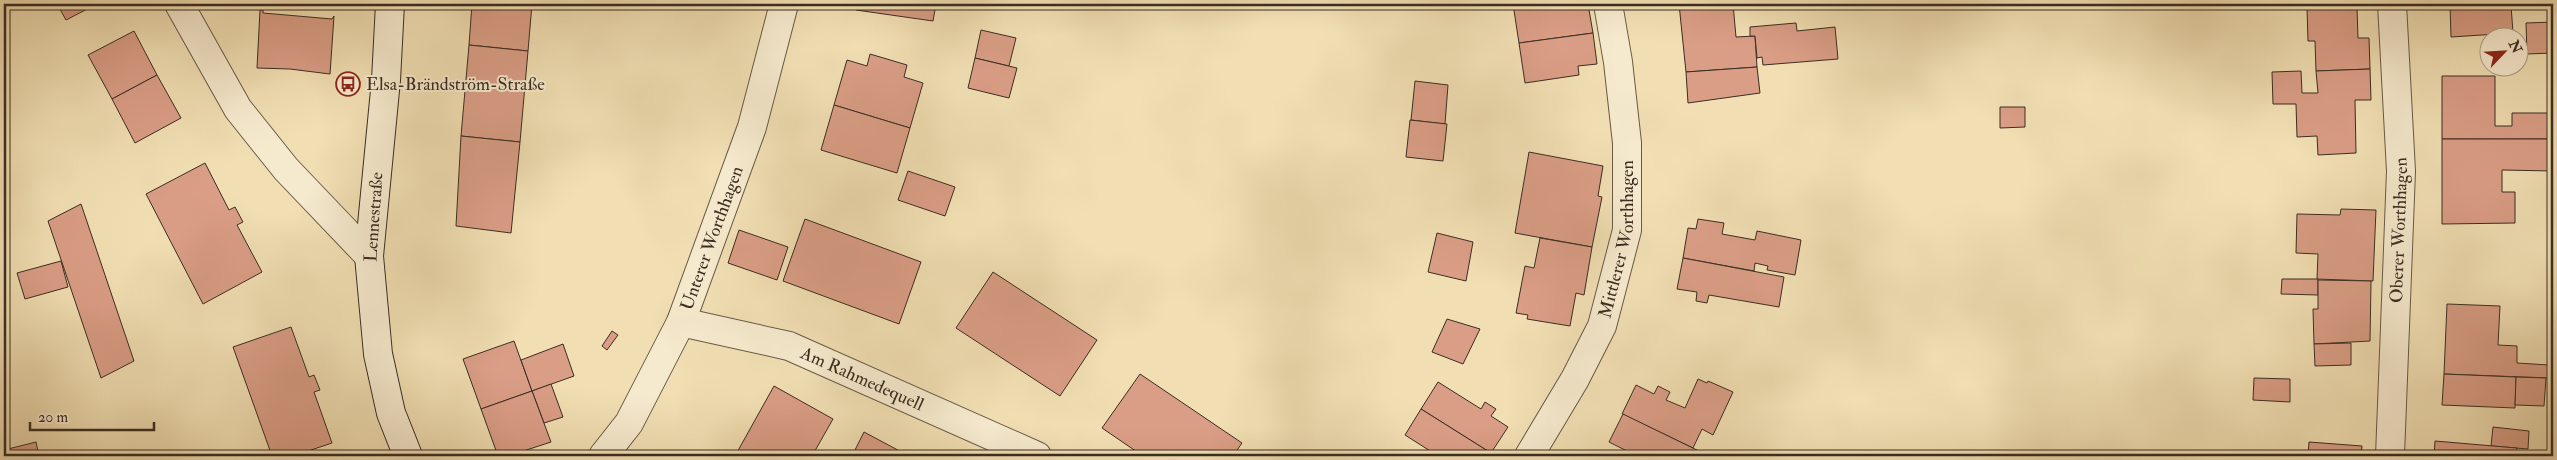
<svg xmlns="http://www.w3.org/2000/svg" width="2557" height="460" font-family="'IM FELL Double Pica',serif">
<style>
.building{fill:#da9e86;stroke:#3b2d22}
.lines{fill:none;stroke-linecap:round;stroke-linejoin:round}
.minor-casing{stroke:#685a46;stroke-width:30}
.secondary-casing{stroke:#3b2d22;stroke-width:30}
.minor{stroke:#f6eace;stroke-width:28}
.secondary{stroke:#f6eace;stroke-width:28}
.labels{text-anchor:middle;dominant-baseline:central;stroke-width:4;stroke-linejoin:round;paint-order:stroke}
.poi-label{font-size:18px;fill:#3b2d22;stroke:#f6eace;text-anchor:start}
.street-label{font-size:18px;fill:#3b2d22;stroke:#f6eace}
</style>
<rect width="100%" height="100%" fill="#f1dfb3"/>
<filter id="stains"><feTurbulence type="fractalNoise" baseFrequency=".004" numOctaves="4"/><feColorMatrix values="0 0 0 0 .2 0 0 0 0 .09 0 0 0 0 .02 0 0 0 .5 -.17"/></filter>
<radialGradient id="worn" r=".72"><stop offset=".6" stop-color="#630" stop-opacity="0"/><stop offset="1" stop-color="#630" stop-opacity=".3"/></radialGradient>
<!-- building -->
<g class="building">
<polygon points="57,4 97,4 66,20"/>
<polygon points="472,4 532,4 528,51 469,45"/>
<polygon points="857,4 936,4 933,21 856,10"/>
<polygon points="1513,4 1588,4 1593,33 1519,43"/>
<polygon points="1679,4 1733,4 1736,37 1755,36 1757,67 1686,72"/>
<polygon points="2450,4 2511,5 2513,33 2451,37"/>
<polygon points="2357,7 2358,38 2369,38 2370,69 2316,71 2315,41 2308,41 2307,8"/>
<polygon points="260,10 263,10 263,13 332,19 334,16 330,74 290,69 257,68"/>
<polygon points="2553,22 2553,53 2527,54 2526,23"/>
<polygon points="1796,23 1797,31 1835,27 1838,59 1763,65 1762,57 1757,58 1755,36 1750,36 1750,27"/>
<polygon points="981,30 1016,38 1009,66 975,58"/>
<polygon points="134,31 157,75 112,99 88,55"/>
<polygon points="1593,33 1597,64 1578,66 1579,75 1525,83 1519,43"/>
<polygon points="469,45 528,51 520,142 461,136"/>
<polygon points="870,54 907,65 904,77 923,83 910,128 834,105 847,60 867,66"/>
<polygon points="975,58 1017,68 1009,98 968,88"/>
<polygon points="1757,67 1760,93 1688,103 1686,72"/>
<polygon points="2370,69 2371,100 2355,100 2356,153 2318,155 2317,136 2297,137 2296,104 2273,104 2272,72 2301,71 2302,93 2318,93 2316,71"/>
<polygon points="157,75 181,118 135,143 112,99"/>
<polygon points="2442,76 2495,76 2495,126 2512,126 2512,113 2553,113 2553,139 2442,139"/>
<polygon points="1415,81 1448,85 1445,124 1411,120"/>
<polygon points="834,105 910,128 897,173 821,150"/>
<polygon points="2000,107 2025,107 2025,127 2000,128"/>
<polygon points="1410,120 1447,124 1443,161 1406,157"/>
<polygon points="461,136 520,142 511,233 456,226"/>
<polygon points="2442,139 2553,139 2553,171 2502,170 2502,192 2515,192 2515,223 2442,224"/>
<polygon points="1529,152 1603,166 1598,196 1602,197 1592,247 1515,233"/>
<polygon points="205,163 229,210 235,207 243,222 237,225 262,272 203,304 146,194"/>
<polygon points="908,171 955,187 945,216 898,200"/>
<polygon points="81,204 134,361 101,378 48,221"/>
<polygon points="2341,209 2376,210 2373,281 2317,279 2318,254 2296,253 2297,214 2340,215"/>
<polygon points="805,219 921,262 899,324 783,281"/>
<polygon points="1698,219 1724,223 1722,234 1755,240 1757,231 1801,240 1795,275 1767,270 1768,266 1755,263 1754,271 1683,258 1688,228 1696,229"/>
<polygon points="739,230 788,247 777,280 728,263"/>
<polygon points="1437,233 1473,242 1466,281 1428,272"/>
<polygon points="1540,238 1592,247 1584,295 1576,293 1570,326 1527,319 1528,315 1516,313 1525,266 1534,268"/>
<polygon points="1683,258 1784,277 1779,307 1709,295 1707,303 1696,301 1697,292 1677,289"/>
<polygon points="61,261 68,287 25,299 17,273"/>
<polygon points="993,272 1097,340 1060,396 956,328"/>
<polygon points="2282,279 2318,279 2318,295 2281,294"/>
<polygon points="2318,280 2371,281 2370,341 2314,344 2313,309 2318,309"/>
<polygon points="2447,304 2500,306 2498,345 2517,346 2517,363 2549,365 2549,378 2444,374"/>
<polygon points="1447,319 1480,329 1463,364 1432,352"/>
<polygon points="291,327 309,377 314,375 320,390 314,392 332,443 293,456 272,456 233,347"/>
<polygon points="612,331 618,335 607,350 602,346"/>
<polygon points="514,341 532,391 481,409 463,359"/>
<polygon points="2351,343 2351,365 2315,366 2314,344"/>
<polygon points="563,344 574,376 532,391 521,360"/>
<polygon points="1140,374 1242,443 1233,456 1143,456 1102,428"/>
<polygon points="2444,374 2516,377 2515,408 2442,405"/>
<polygon points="2516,377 2546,378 2544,406 2515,405"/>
<polygon points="2254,378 2290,379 2290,402 2253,400"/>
<polygon points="1698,379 1707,383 1708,381 1733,392 1713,435 1702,429 1693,448 1622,414 1636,385 1654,394 1658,386 1670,392 1666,400 1685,408"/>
<polygon points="1438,382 1481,409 1485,402 1496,409 1491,416 1508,427 1491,453 1421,409"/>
<polygon points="551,384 563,417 544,423 532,391"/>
<polygon points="774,386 833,419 812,456 735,456"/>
<polygon points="532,391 551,442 508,456 498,456 481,409"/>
<polygon points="1421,409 1491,453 1489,456 1438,456 1405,435"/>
<polygon points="1623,414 1703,453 1702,456 1624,456 1627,451 1609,442"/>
<polygon points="2493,427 2529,431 2528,449 2491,446"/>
<polygon points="864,432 909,456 852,456"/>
<polygon points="2435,441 2517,448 2516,456 2434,456"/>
<polygon points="36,442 39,456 4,456 4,450"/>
<polygon points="2309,442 2362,446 2361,456 2308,456"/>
</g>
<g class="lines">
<!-- minor casing -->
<g class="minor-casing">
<g id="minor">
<polyline points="179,4 238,109 286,169 369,256"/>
<path id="s1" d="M681 322 789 346 1037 456"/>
<path id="s2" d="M603 456 629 423 681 322 752 127 784 4"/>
<path id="s3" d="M1529 456 1575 379 1602 326 1627 230V143L1618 62 1608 4"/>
<path id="s4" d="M2390 456 2401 171 2392 4"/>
</g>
</g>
<!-- secondary casing -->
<g class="secondary-casing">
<polyline id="secondary" points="390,4 386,80 369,256 378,354 391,413 408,456"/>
</g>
<!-- minor -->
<use href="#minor" class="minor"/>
<!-- secondary -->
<use href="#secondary" class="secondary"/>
</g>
<!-- icons -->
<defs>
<g id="bus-ring" transform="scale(1.25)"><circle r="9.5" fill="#f6eace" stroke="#8f2418" stroke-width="1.5"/><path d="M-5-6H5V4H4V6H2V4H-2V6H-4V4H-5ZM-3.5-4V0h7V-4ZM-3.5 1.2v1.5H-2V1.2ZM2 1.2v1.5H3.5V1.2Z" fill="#8f2418"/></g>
</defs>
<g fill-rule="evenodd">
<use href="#bus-ring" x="348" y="84"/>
</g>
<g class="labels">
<!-- poi labels -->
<g class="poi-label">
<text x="366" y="84">Elsa-Brändström-Straße</text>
</g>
<!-- street labels -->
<g class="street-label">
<text transform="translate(374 217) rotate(-86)">Lennestraße</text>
<text stroke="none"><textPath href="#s4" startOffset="226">Oberer Worthhagen</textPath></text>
<text stroke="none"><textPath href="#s2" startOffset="245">Unterer Worthhagen</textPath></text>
<text stroke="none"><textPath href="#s3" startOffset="238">Mittlerer Worthhagen</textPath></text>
<text stroke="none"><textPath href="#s1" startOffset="191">Am Rahmedequell</textPath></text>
</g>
</g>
<!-- margin -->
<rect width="2557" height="460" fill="none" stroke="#f1dfb3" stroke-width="20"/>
<rect x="5" y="5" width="2547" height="450" fill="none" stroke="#3b2d22" stroke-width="2.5"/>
<rect x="10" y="10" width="2537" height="440" fill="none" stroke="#3b2d22"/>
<!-- north arrow -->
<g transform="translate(2504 52) rotate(65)"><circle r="24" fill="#f6eace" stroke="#ab9e89"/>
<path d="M0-4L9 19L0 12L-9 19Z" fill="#8f2418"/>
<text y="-8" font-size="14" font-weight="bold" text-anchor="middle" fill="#3b2d22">N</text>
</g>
<!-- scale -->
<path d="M30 422v8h124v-8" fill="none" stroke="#3b2d22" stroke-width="2.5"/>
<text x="38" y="422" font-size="15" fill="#3b2d22" stroke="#f6eace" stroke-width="4" paint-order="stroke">20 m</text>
<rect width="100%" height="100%" filter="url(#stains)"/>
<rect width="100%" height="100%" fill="url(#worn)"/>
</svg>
